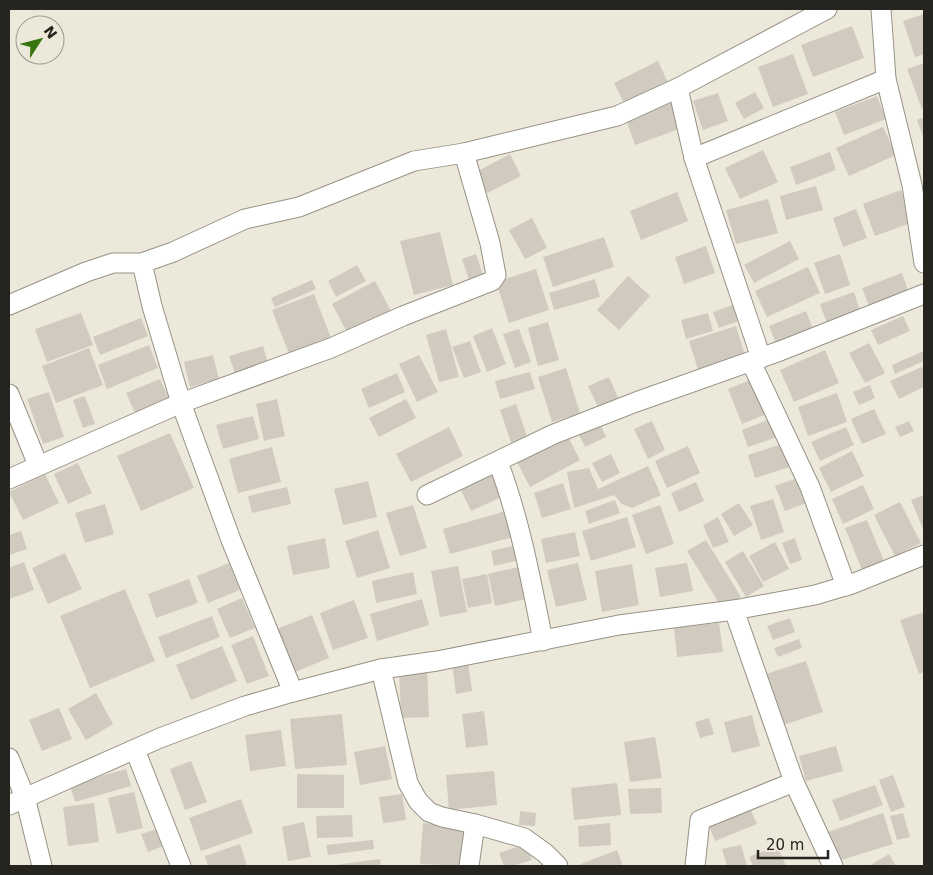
<svg xmlns="http://www.w3.org/2000/svg" width="933" height="875" font-family="'DejaVu Sans',sans-serif">
<style>
.building{fill:#d0cbbe}
.lines{fill:none;stroke-linecap:round;stroke-linejoin:round}
.minor-casing{stroke:#969285;stroke-width:21}
.minor{stroke:#fff;stroke-width:19}
</style>
<rect width="100%" height="100%" fill="#ece8da"/>
<!-- building -->
<g class="building">
<polygon points="924,14 924,54 915,57 903,21"/>
<polygon points="852,26 864,58 813,77 801,45"/>
<polygon points="793,54 808,94 773,107 758,67"/>
<polygon points="658,61 669,85 626,107 614,83"/>
<polygon points="924,63 924,108 922,109 907,69"/>
<polygon points="755,92 764,108 744,119 735,103"/>
<polygon points="718,93 728,121 703,130 693,101"/>
<polygon points="877,96 886,119 844,135 835,112"/>
<polygon points="672,100 682,128 635,145 625,117"/>
<polygon points="924,117 924,139 917,120"/>
<polygon points="883,127 896,155 849,176 836,148"/>
<polygon points="763,150 778,182 740,199 725,168"/>
<polygon points="830,152 836,170 796,185 790,167"/>
<polygon points="510,154 521,176 487,193 476,172"/>
<polygon points="816,186 823,210 786,220 780,196"/>
<polygon points="901,190 913,222 875,236 863,204"/>
<polygon points="677,192 688,221 641,240 630,211"/>
<polygon points="768,199 778,233 736,244 726,210"/>
<polygon points="856,209 867,238 843,247 833,218"/>
<polygon points="532,218 547,248 525,259 509,230"/>
<polygon points="440,232 453,285 414,295 400,241"/>
<polygon points="604,237 614,267 553,287 543,257"/>
<polygon points="790,241 799,259 754,283 744,265"/>
<polygon points="706,246 715,273 684,284 675,257"/>
<polygon points="476,254 485,281 471,286 462,259"/>
<polygon points="840,254 850,285 825,294 814,263"/>
<polygon points="357,265 366,281 336,297 328,281"/>
<polygon points="808,267 820,293 767,317 755,291"/>
<polygon points="536,269 549,310 509,323 496,282"/>
<polygon points="902,273 911,299 872,313 862,288"/>
<polygon points="628,276 650,296 619,330 597,310"/>
<polygon points="595,279 600,297 554,310 549,293"/>
<polygon points="312,280 316,289 275,307 271,298"/>
<polygon points="375,281 392,313 349,336 332,304"/>
<polygon points="854,292 862,317 829,329 820,304"/>
<polygon points="314,294 331,338 289,354 272,310"/>
<polygon points="733,305 739,321 719,328 713,312"/>
<polygon points="806,311 815,334 778,349 769,326"/>
<polygon points="81,313 93,345 47,362 35,329"/>
<polygon points="708,313 713,331 686,339 681,320"/>
<polygon points="903,316 910,331 878,345 871,330"/>
<polygon points="141,318 148,336 100,355 93,337"/>
<polygon points="548,322 559,360 538,366 528,328"/>
<polygon points="736,326 747,362 700,376 689,341"/>
<polygon points="492,328 506,364 487,372 473,336"/>
<polygon points="446,329 459,377 439,382 426,335"/>
<polygon points="519,329 531,362 515,368 503,334"/>
<polygon points="470,341 481,372 464,378 452,347"/>
<polygon points="869,343 885,373 865,383 849,353"/>
<polygon points="149,345 158,368 107,389 98,365"/>
<polygon points="263,346 269,366 236,376 229,356"/>
<polygon points="89,348 103,385 56,403 42,366"/>
<polygon points="825,350 839,383 794,402 780,370"/>
<polygon points="924,351 924,361 895,374 892,365"/>
<polygon points="213,355 219,379 190,387 184,362"/>
<polygon points="419,355 438,392 417,402 399,364"/>
<polygon points="924,366 924,387 899,399 890,381"/>
<polygon points="566,368 580,413 552,422 538,377"/>
<polygon points="530,372 535,389 500,399 495,381"/>
<polygon points="397,373 405,392 369,408 361,389"/>
<polygon points="609,377 619,400 599,409 588,386"/>
<polygon points="755,378 769,413 742,424 728,389"/>
<polygon points="160,379 170,401 136,415 126,393"/>
<polygon points="870,385 875,398 859,405 853,392"/>
<polygon points="49,392 64,437 43,444 27,399"/>
<polygon points="837,393 847,422 808,436 798,407"/>
<polygon points="85,396 95,424 83,428 73,400"/>
<polygon points="277,399 285,436 264,441 256,404"/>
<polygon points="406,399 416,418 379,437 369,418"/>
<polygon points="516,404 529,442 513,448 500,410"/>
<polygon points="874,409 886,434 862,444 851,419"/>
<polygon points="253,416 259,439 223,449 216,425"/>
<polygon points="773,418 780,436 748,447 742,430"/>
<polygon points="599,421 606,437 585,447 577,431"/>
<polygon points="652,421 665,450 648,459 634,429"/>
<polygon points="909,421 914,431 900,437 895,427"/>
<polygon points="449,427 463,456 411,482 396,454"/>
<polygon points="846,427 854,445 820,461 811,442"/>
<polygon points="170,433 194,488 141,511 117,456"/>
<polygon points="566,433 580,460 530,487 516,460"/>
<polygon points="785,443 793,466 755,478 748,455"/>
<polygon points="688,446 700,473 667,488 655,461"/>
<polygon points="272,447 281,482 238,493 229,459"/>
<polygon points="852,451 864,476 831,492 819,468"/>
<polygon points="611,454 620,473 602,482 592,463"/>
<polygon points="78,463 92,493 68,504 54,474"/>
<polygon points="495,466 508,494 471,511 458,484"/>
<polygon points="648,466 661,495 632,508 622,504 614,495 574,508 567,472 589,468 598,489"/>
<polygon points="45,474 59,503 23,520 9,492"/>
<polygon points="800,477 809,502 785,511 775,486"/>
<polygon points="368,481 377,517 343,525 334,489"/>
<polygon points="696,482 704,501 679,512 671,493"/>
<polygon points="563,483 571,509 542,518 534,493"/>
<polygon points="863,485 874,509 843,524 832,499"/>
<polygon points="287,487 291,504 252,513 248,496"/>
<polygon points="924,495 924,529 923,529 911,500"/>
<polygon points="773,499 784,532 761,540 750,506"/>
<polygon points="615,500 620,513 589,524 585,511"/>
<polygon points="900,502 921,543 895,556 874,515"/>
<polygon points="739,503 753,525 734,536 721,514"/>
<polygon points="105,504 114,534 85,543 75,513"/>
<polygon points="413,505 427,548 400,556 386,513"/>
<polygon points="660,505 674,544 646,554 632,515"/>
<polygon points="506,511 513,537 450,554 443,529"/>
<polygon points="627,517 636,547 591,561 582,531"/>
<polygon points="718,517 729,542 713,548 703,525"/>
<polygon points="867,520 884,561 862,570 845,528"/>
<polygon points="378,530 390,568 357,578 345,541"/>
<polygon points="21,531 27,549 9,555 9,535"/>
<polygon points="575,532 580,556 546,563 541,539"/>
<polygon points="325,538 330,568 293,575 287,546"/>
<polygon points="795,538 802,560 790,564 782,543"/>
<polygon points="706,540 741,597 722,608 687,551"/>
<polygon points="775,542 789,569 763,582 749,556"/>
<polygon points="516,545 520,560 494,566 491,551"/>
<polygon points="743,551 764,586 746,597 725,562"/>
<polygon points="65,553 82,589 48,604 32,568"/>
<polygon points="24,562 34,590 9,599 9,568"/>
<polygon points="229,563 240,590 208,603 197,576"/>
<polygon points="578,563 587,600 556,607 547,570"/>
<polygon points="687,563 693,591 660,597 655,568"/>
<polygon points="632,564 639,605 602,612 595,571"/>
<polygon points="458,566 467,612 440,617 431,571"/>
<polygon points="524,566 531,598 495,606 488,574"/>
<polygon points="413,572 417,594 376,603 372,581"/>
<polygon points="487,574 492,603 468,608 462,579"/>
<polygon points="189,579 198,603 156,618 148,594"/>
<polygon points="125,589 155,661 90,688 60,616"/>
<polygon points="242,598 255,628 230,638 217,609"/>
<polygon points="422,599 429,625 377,641 370,614"/>
<polygon points="354,600 368,638 333,650 320,613"/>
<polygon points="924,612 924,672 919,674 900,620"/>
<polygon points="312,615 329,658 295,672 277,629"/>
<polygon points="212,616 220,637 166,658 158,637"/>
<polygon points="790,618 795,632 773,640 767,626"/>
<polygon points="719,623 723,652 677,657 674,628"/>
<polygon points="253,636 269,676 247,684 231,645"/>
<polygon points="799,639 802,648 778,657 774,648"/>
<polygon points="222,646 237,681 191,700 176,665"/>
<polygon points="806,661 823,712 783,725 766,674"/>
<polygon points="468,662 472,691 456,694 452,664"/>
<polygon points="427,669 429,717 401,718 399,670"/>
<polygon points="96,693 113,724 86,740 68,709"/>
<polygon points="59,708 72,739 42,751 29,720"/>
<polygon points="484,711 488,745 466,748 462,714"/>
<polygon points="342,714 347,765 295,769 290,719"/>
<polygon points="752,715 760,746 732,753 724,722"/>
<polygon points="709,718 714,734 700,738 695,722"/>
<polygon points="281,730 286,766 250,771 245,735"/>
<polygon points="655,737 662,778 630,782 624,742"/>
<polygon points="385,746 392,779 360,785 354,752"/>
<polygon points="836,746 843,771 806,781 799,756"/>
<polygon points="191,761 207,802 185,810 170,769"/>
<polygon points="126,769 131,786 75,802 70,785"/>
<polygon points="494,771 497,805 449,810 446,775"/>
<polygon points="297,774 344,775 344,808 297,808"/>
<polygon points="893,775 905,807 891,812 879,780"/>
<polygon points="617,783 621,815 574,820 571,788"/>
<polygon points="875,785 883,805 840,821 832,800"/>
<polygon points="661,788 662,813 630,814 628,789"/>
<polygon points="134,792 143,828 117,834 108,798"/>
<polygon points="402,794 406,820 383,823 379,797"/>
<polygon points="241,799 253,833 201,851 189,818"/>
<polygon points="747,802 757,824 715,841 706,819"/>
<polygon points="94,803 99,842 68,846 63,807"/>
<polygon points="520,811 536,813 535,826 519,825"/>
<polygon points="883,813 893,844 838,861 828,832"/>
<polygon points="903,813 910,837 897,840 890,816"/>
<polygon points="352,815 353,837 317,838 316,816"/>
<polygon points="304,822 311,857 288,861 282,827"/>
<polygon points="423,823 468,828 465,866 420,864"/>
<polygon points="610,823 611,845 579,847 578,826"/>
<polygon points="160,828 166,845 148,852 141,834"/>
<polygon points="373,840 374,849 328,855 326,845"/>
<polygon points="240,844 247,866 208,866 205,856"/>
<polygon points="526,844 532,860 513,866 504,866 499,853"/>
<polygon points="741,845 747,866 727,866 722,849"/>
<polygon points="777,846 786,866 753,866 749,857"/>
<polygon points="617,850 623,866 576,866"/>
<polygon points="889,854 896,866 869,866"/>
<polygon points="380,859 381,866 335,866 335,865"/>
</g>
<g class="lines">
<!-- minor casing -->
<g class="minor-casing">
<g id="minor">
<polyline points="881,9 886,79 912,185 924,263"/>
<polyline points="678,88 694,158 761,358"/>
<polyline points="694,158 886,79"/>
<polyline points="9,305 86,272 113,263 142,263"/>
<polyline points="751,362 810,487 846,586"/>
<polyline points="9,394 38,465"/>
<path d="M498 462C520 520 531 580 543 641"/>
<polyline points="9,479 181,403 331,348 403,316 492,281 496,275 490,243 464,153"/>
<polyline points="427,495 554,434 636,402 780,351 924,294"/>
<polyline points="734,610 794,782 833,866"/>
<polyline points="381,669 408,783 418,801 429,812 442,817 475,824 524,838 545,853 558,866"/>
<polyline points="293,692 231,540 181,403 152,306 142,263 173,252 245,219 299,207 414,161 464,153 617,116 678,88 827,9"/>
<polyline points="135,750 181,866"/>
<polyline points="9,758 25,797 42,866"/>
<polyline points="9,805 160,738 245,706 293,692 381,669 437,661 619,625 734,610 815,595 852,584 924,555"/>
<polyline points="469,866 475,824"/>
<polyline points="695,866 700,820 794,782"/>
</g>
</g>
<!-- minor -->
<use href="#minor" class="minor"/>
</g>
<!-- border -->
<rect width="933" height="875" fill="none" stroke="#26241f" stroke-width="20"/>
<!-- north arrow -->
<g transform="translate(40 40) rotate(54)"><circle r="24" fill="#ece8da" stroke="#9d9a8f"/>
<path d="M0-4L9 19L0 12L-9 19Z" fill="#38750c"/>
<text y="-8" font-size="14" font-weight="bold" text-anchor="middle" fill="#26241f">N</text>
</g>
<!-- scale -->
<path d="M758 850v8h70v-8" fill="none" stroke="#26241f" stroke-width="2.5"/>
<text x="766" y="850" font-size="15" fill="#26241f" stroke="#ece8da" stroke-width="4" paint-order="stroke">20 m</text>
</svg>
